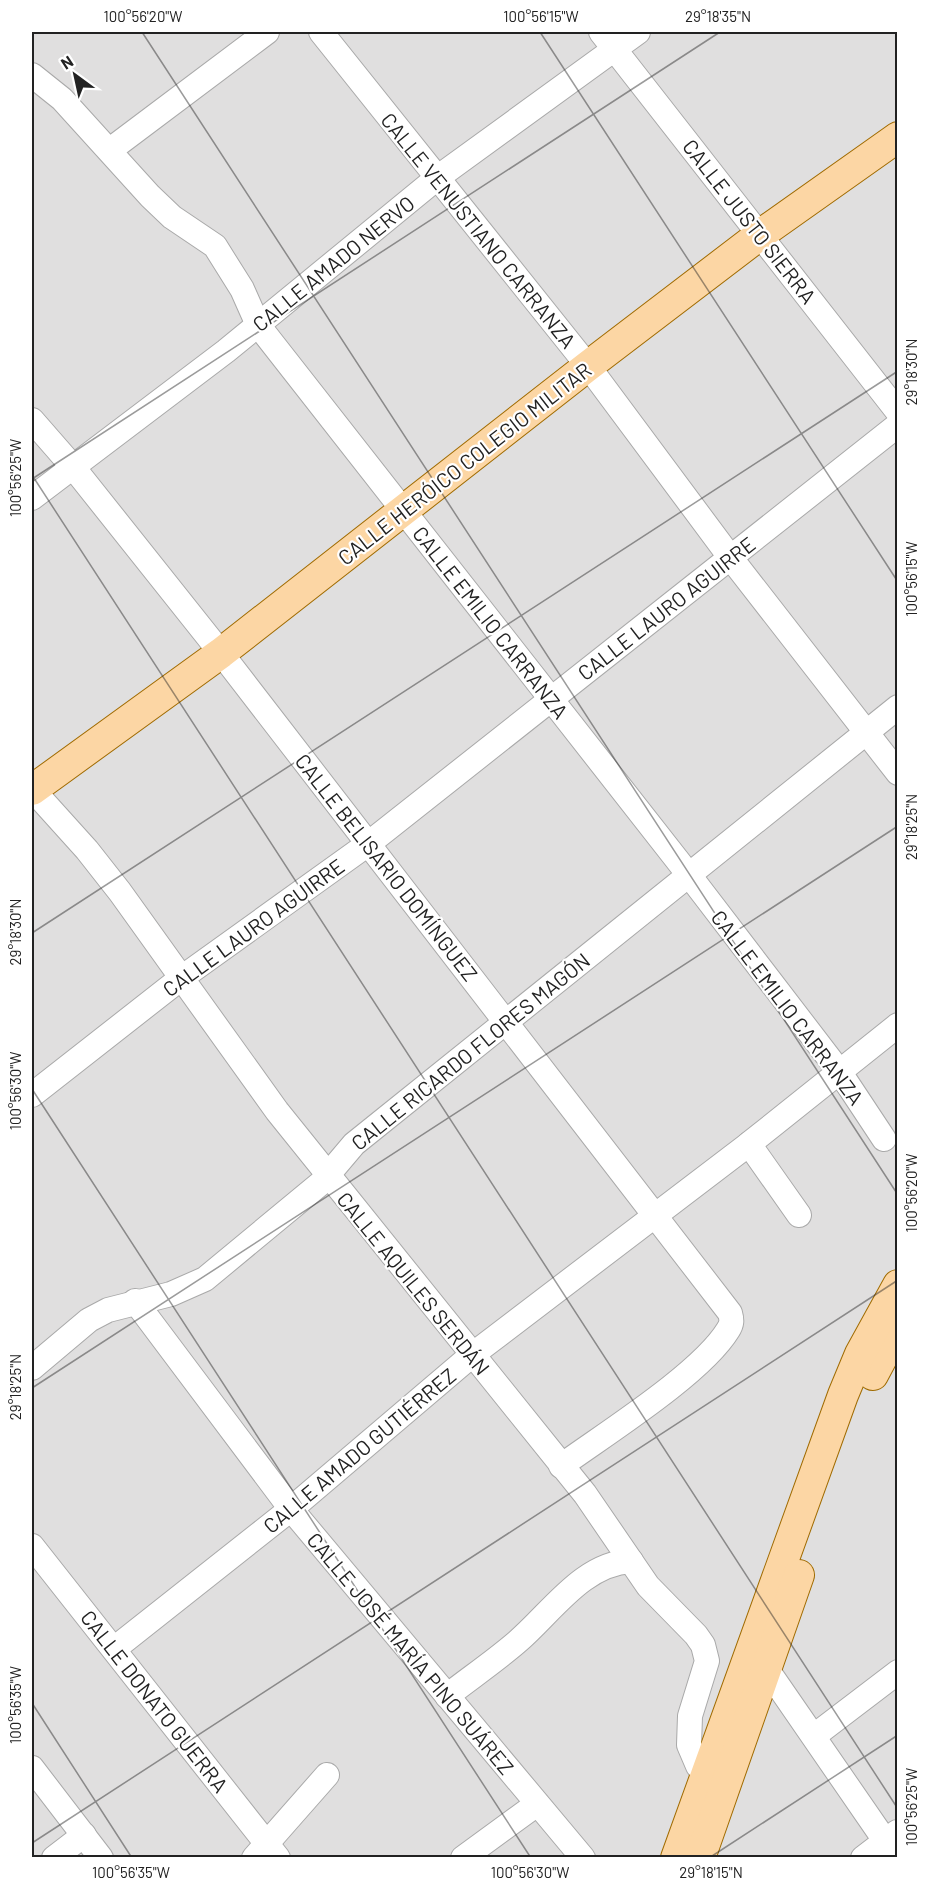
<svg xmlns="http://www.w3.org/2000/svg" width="929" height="1889" font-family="Barlow,sans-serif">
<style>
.residential{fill:#e0dfdf}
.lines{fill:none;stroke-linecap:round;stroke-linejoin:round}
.minor-casing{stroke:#a9a9a9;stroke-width:26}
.major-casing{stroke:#a06b00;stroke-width:32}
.minor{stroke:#fff;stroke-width:24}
.major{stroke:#fcd6a4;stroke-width:30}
.ticks{fill:none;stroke:#222;stroke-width:1.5;stroke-opacity:0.45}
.labels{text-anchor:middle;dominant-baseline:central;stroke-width:4.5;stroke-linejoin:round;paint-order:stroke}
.street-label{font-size:21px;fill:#222;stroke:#fff}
.neatline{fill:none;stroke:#222;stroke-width:2}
.ticks-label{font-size:15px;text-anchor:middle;fill:#222}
</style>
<rect width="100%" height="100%" fill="#f2efe9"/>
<!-- residential -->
<polygon class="residential" points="32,32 897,32 897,1857 32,1858"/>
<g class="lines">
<!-- minor casing -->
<g class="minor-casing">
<g id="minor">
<polyline points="321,32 588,366 730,557 898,773"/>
<polyline points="601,32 898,412"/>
<polyline points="32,75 62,99 150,196 172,217 215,246 242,289 258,325 689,875 839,1071 884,1139"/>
<polyline points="110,150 267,32"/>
<path d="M32 420 73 467 221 653 730 1313C732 1320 732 1324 728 1330 701 1374 605 1434 561 1466"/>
<polyline points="32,498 226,351 437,178 638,32"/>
<polyline points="32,789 87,850 120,892 277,1111 585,1494 648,1586 696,1635 703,1645 707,1661 690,1716 689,1745 698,1766 716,1786"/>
<polyline points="32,1095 180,979 368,844 898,425"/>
<polyline points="749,1144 799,1215"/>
<polyline points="135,1301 291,1509 583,1858"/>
<polyline points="32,1368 89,1320 108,1310 171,1294 205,1279 321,1183 354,1144 898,707"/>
<polyline points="32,1546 278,1858"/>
<polyline points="114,1649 291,1509 472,1355 749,1144 898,1025"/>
<polyline points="766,1668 897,1858"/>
<path d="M447 1696C470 1678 495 1661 517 1642 552 1612 582 1564 631 1561"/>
<polyline points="814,1736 898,1672"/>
<polyline points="32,1768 101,1858"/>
<polyline points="54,1858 84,1835"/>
<polyline points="254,1858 327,1775"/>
<polyline points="463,1858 537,1804"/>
<polyline points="863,1858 897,1832"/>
</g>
</g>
<!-- major casing -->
<g class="major-casing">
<g id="major">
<polyline points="32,790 221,653 588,366 761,234 898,137"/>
<polyline points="873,1375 898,1328"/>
<polyline points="676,1858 843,1395 860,1354 898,1285"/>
<polyline points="700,1858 799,1575"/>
</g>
</g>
<!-- minor -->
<use href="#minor" class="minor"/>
<!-- major -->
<use href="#major" class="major"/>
</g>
<!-- ticks -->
<path class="ticks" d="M142 32 898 1195M540 32 898 582M32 475 898 1809M32 479 720 32M32 933 898 371M32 1089 531 1858M32 1388 898 826M32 1703 132 1858M32 1843 898 1280M709 1858 898 1735"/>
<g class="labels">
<!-- street labels -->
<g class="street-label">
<text transform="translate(750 221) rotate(52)">CALLE JUSTO SIERRA</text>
<text transform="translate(479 230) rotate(51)">CALLE VENUSTIANO CARRANZA</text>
<text transform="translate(333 263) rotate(-39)">CALLE AMADO NERVO</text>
<text transform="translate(464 463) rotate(-38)">CALLE HERÓICO COLEGIO MILITAR</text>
<text transform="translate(666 608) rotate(-38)">CALLE LAURO AGUIRRE</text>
<text transform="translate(491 622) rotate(52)">CALLE EMILIO CARRANZA</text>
<text transform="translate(387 867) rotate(52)">CALLE BELISARIO DOMÍNGUEZ</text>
<text transform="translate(253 927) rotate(-36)">CALLE LAURO AGUIRRE</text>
<text transform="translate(788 1007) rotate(53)">CALLE EMILIO CARRANZA</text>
<text transform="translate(470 1051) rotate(-39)">CALLE RICARDO FLORES MAGÓN</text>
<text transform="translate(414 1283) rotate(51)">CALLE AQUILES SERDÁN</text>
<text transform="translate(359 1450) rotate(-40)">CALLE AMADO GUTIÉRREZ</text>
<text transform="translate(411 1653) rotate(50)">CALLE JOSÉ MARÍA PINO SUÁREZ</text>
<text transform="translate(155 1701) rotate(52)">CALLE DONATO GUERRA</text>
</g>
</g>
<!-- border -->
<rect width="929" height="1889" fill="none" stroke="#ffffff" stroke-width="66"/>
<!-- north arrow -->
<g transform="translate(75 75) rotate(327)" stroke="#ffffff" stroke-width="4.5" paint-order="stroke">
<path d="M0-4.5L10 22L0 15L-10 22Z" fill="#222222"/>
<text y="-9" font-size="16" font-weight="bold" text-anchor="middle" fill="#222222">N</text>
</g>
<rect x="33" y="33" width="863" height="1823" class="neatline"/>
<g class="ticks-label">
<text x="143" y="22">100°56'20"W</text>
<text x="541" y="22">100°56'15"W</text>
<text x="718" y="22">29°18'35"N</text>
<text transform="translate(912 372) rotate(-90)" y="5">29°18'30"N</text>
<text transform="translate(16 478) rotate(-90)" y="5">100°56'25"W</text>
<text transform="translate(912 579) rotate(-90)" y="5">100°56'15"W</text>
<text transform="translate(912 827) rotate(-90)" y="5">29°18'25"N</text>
<text transform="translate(16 932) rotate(-90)" y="5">29°18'30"N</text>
<text transform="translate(16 1091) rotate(-90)" y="5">100°56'30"W</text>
<text transform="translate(912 1193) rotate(-90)" y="5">100°56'20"W</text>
<text transform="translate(16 1387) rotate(-90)" y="5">29°18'25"N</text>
<text transform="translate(16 1705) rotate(-90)" y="5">100°56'35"W</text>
<text transform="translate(912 1807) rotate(-90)" y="5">100°56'25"W</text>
<text x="131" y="1878">100°56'35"W</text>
<text x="530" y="1878">100°56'30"W</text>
<text x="711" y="1878">29°18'15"N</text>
</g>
</svg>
